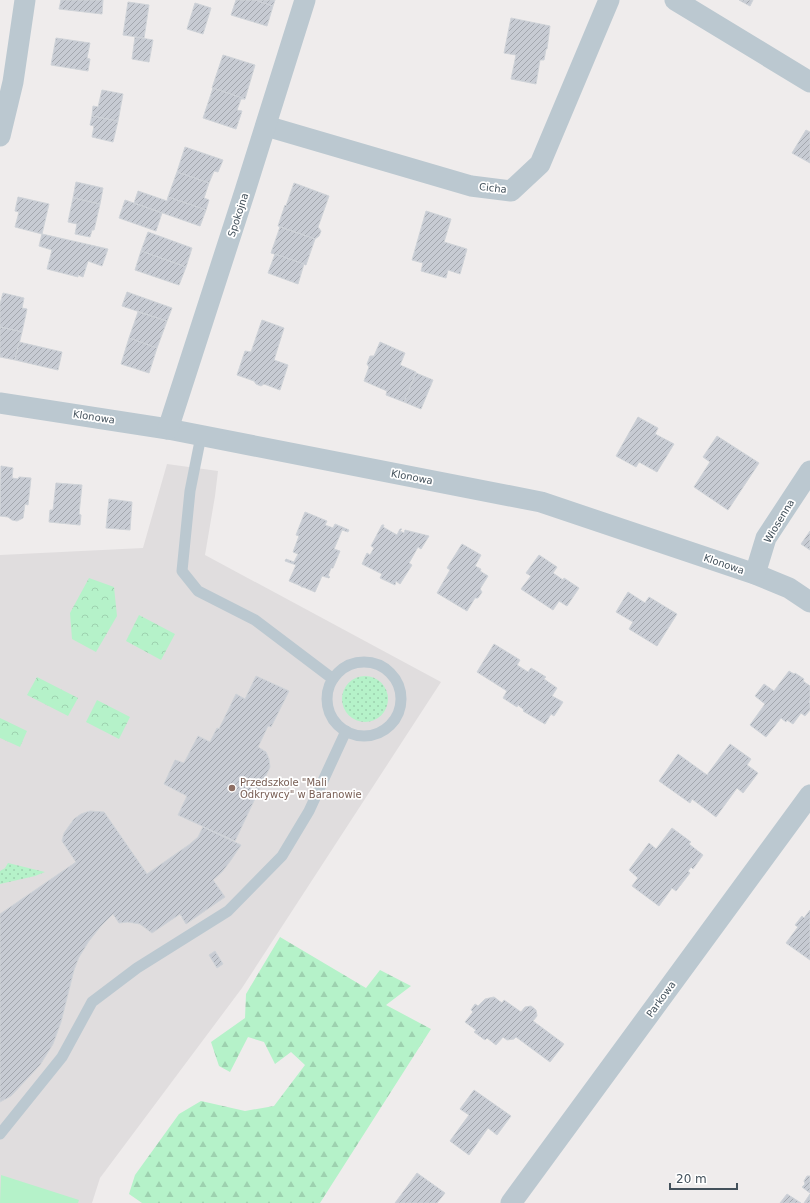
<svg xmlns="http://www.w3.org/2000/svg" width="810" height="1203" font-family="'DejaVu Sans',sans-serif">
<style>
.education{fill:#e0ddde}
.grass{fill:url(#grass-dots)}
.forest{fill:url(#forest-firs)}
.park{fill:url(#park-crowns)}
.pitch{fill:#b5f2c9}
.building{fill:url(#building-hatch);stroke:#cfd3d8}
.lines{fill:none;stroke-linecap:round;stroke-linejoin:round}
.service{stroke:#bbc8d0;stroke-width:11}
.minor{stroke:#bbc8d0;stroke-width:21}
.education-dot{fill:#8d6e63;stroke:#fff;stroke-width:1.5}
.labels{text-anchor:middle;dominant-baseline:central;stroke-width:3.5;stroke-linejoin:round;paint-order:stroke}
.street-label{font-size:10px;fill:#43515b;stroke:#fff}
.education-label{font-size:10px;fill:#785e54;stroke:#fff;text-anchor:start}
</style>
<defs>
<pattern id="grass-dots" width="8" height="8" patternUnits="userSpaceOnUse"><rect width="8" height="8" fill="#b5f2c9"/><path d="M2 2h.1M6 6h.1" fill="none" stroke="#9dd1af" stroke-width="1.8" stroke-linecap="round"/></pattern>
<pattern id="forest-firs" width="22" height="20" patternUnits="userSpaceOnUse"><rect width="22" height="20" fill="#b5f2c9"/><path d="M5 1l3.5 6h-7zM16 11l3.5 6h-7z" fill="#9dd1af"/></pattern>
<pattern id="park-crowns" width="20" height="18" patternUnits="userSpaceOnUse"><rect width="20" height="18" fill="#b5f2c9"/><path d="M2 6a3 3 0 1 1 6 0M12 15a3 3 0 1 1 6 0" fill="none" stroke="#9dd1af"/></pattern>
<pattern id="building-hatch" width="6" height="6" patternUnits="userSpaceOnUse"><rect width="6" height="6" fill="#c7cbd3"/><path d="M-1 1l2-2M0 6l6-6M5 7l2-2" fill="none" stroke="#a3a7ae"/></pattern>
</defs>
<rect width="100%" height="100%" fill="#efecec"/>
<!-- education -->
<polygon class="education" points="167,464 218,471 215,496 205,555 441,682 242,988 100,1178 92,1203 0,1203 0,555 143,548"/>
<!-- grass -->
<g class="grass">
<circle cx="365" cy="699" r="23"/>
<polygon points="8,863 45,872 35,876 0,884 0,871 5,868"/>
</g>
<!-- forest -->
<polygon class="forest" points="280,937 366,988 380,970 411,986 386,1005 431,1029 320,1203 142,1203 129,1194 135,1175 179,1114 201,1101 245,1111 274,1106 305,1065 291,1052 275,1064 264,1042 248,1037 230,1072 219,1066 211,1042 245,1018 246,994"/>
<!-- park -->
<g class="park">
<polygon points="89,578 114,587 117,616 96,652 72,639 70,613"/>
<polygon points="139,615 175,634 161,660 126,641"/>
<polygon points="37,677 78,698 68,716 27,695"/>
<polygon points="97,700 130,717 119,739 86,722"/>
<polygon points="0,718 27,731 20,747 0,738"/>
</g>
<!-- pitch -->
<polygon class="pitch" points="1,1175 79,1200 78,1203 0,1203"/>
<!-- building -->
<g class="building">
<polygon points="61,0 103,0 102,14 59,9"/>
<polygon points="236,0 255,0 273,6 267,26 231,15"/>
<polygon points="255,0 275,0 273,6"/>
<polygon points="739,0 753,0 750,6"/>
<polygon points="128,2 149,5 144,38 123,35"/>
<polygon points="195,3 211,8 203,34 187,29"/>
<polygon points="511,18 550,26 547,49 546,49 544,60 540,60 536,84 511,79 516,55 504,53"/>
<polygon points="135,37 153,40 149,62 132,59"/>
<polygon points="56,38 90,43 87,58 90,59 88,71 51,65"/>
<polygon points="223,55 255,65 245,99 212,88"/>
<polygon points="213,88 245,99 241,99 237,110 242,111 236,129 203,118"/>
<polygon points="102,90 123,94 118,121 92,116 93,106 98,107"/>
<polygon points="92,116 118,121 113,142 92,137 94,126 90,125"/>
<polygon points="806,130 810,132 810,163 792,153"/>
<polygon points="185,147 223,160 218,172 214,171 209,183 177,172"/>
<polygon points="177,172 209,183 204,198 209,200 206,210 168,197"/>
<polygon points="76,182 103,188 100,204 73,198"/>
<polygon points="294,183 329,196 318,227 321,231 319,236 315,239 278,226 285,205 286,206"/>
<polygon points="138,191 167,201 168,197 206,210 200,226 134,203"/>
<polygon points="18,197 49,204 42,234 15,227 19,212 15,211"/>
<polygon points="73,198 100,204 94,230 92,230 90,237 75,234 77,224 68,222"/>
<polygon points="125,200 162,213 156,231 119,218"/>
<polygon points="426,211 451,219 444,242 467,249 460,274 448,270 446,278 421,271 423,263 412,260"/>
<polygon points="280,227 315,239 306,265 271,253"/>
<polygon points="148,232 192,248 186,267 141,251"/>
<polygon points="42,234 108,249 102,266 88,261 83,277 78,275 78,277 47,269 52,250 39,246"/>
<polygon points="141,251 186,267 179,285 135,270"/>
<polygon points="275,254 304,264 298,284 268,273"/>
<polygon points="127,292 172,308 167,321 122,306"/>
<polygon points="3,293 24,298 22,308 27,309 22,332 0,327 0,304"/>
<polygon points="138,312 167,321 157,348 129,338"/>
<polygon points="262,320 284,328 274,360 288,365 280,390 264,384 261,386 256,384 254,381 237,375 245,351 251,352"/>
<polygon points="0,327 22,332 15,360 0,357"/>
<polygon points="129,338 157,348 149,373 121,364"/>
<polygon points="19,342 62,352 58,370 15,360"/>
<polygon points="380,342 405,353 400,365 416,372 404,402 386,395 387,391 364,381 369,367 367,364 370,356 374,356"/>
<polygon points="416,373 433,380 421,409 404,402"/>
<polygon points="638,417 658,428 655,434 674,444 657,472 639,462 636,467 616,456"/>
<polygon points="717,436 759,463 728,510 694,487 710,462 703,457"/>
<polygon points="1,466 13,468 12,478 18,479 19,477 31,478 28,505 25,504 23,518 17,521 12,520 8,517 0,516"/>
<polygon points="56,483 82,485 79,514 81,515 80,525 49,522 50,510 53,510"/>
<polygon points="109,499 132,502 130,530 106,528"/>
<polygon points="305,512 327,521 325,525 333,528 335,524 349,530 348,532 342,530 334,549 340,551 333,568 331,568 328,576 330,577 329,578 322,576 315,592 303,587 301,587 301,586 289,581 296,565 285,561 286,559 294,562 298,554 293,552 299,536 296,535"/>
<polygon points="382,525 384,525 383,527 397,535 400,529 402,529 400,531 404,533 405,530 429,536 421,549 418,547 409,563 412,565 400,584 396,581 395,585 380,578 382,574 362,564 367,553 370,555 374,548 371,546"/>
<polygon points="810,531 810,550 801,544"/>
<polygon points="462,544 481,555 475,566 481,569 480,571 488,576 480,589 482,592 478,598 475,598 467,611 437,593 450,570 447,568"/>
<polygon points="539,555 557,567 553,573 563,580 564,578 579,588 567,606 559,601 553,610 521,589 531,576 526,573"/>
<polygon points="628,592 645,603 649,597 677,614 657,646 629,629 633,622 616,612"/>
<polygon points="494,644 520,660 517,665 528,672 531,668 546,677 544,679 557,688 552,696 563,702 554,716 551,714 545,724 523,711 524,710 518,705 517,707 503,698 507,691 477,672"/>
<polygon points="789,671 794,674 795,673 804,679 803,681 810,686 810,700 809,702 810,703 810,710 805,716 801,713 793,724 787,720 786,722 781,718 766,737 750,725 765,704 755,696 764,684 774,691"/>
<polygon points="256,676 289,691 271,727 268,726 258,747 266,752 269,759 270,767 235,841 178,815 187,796 164,784 175,760 184,763 198,736 210,742 217,728 219,729 236,694 245,699"/>
<polygon points="730,744 751,759 747,765 758,773 743,793 737,788 716,817 692,799 690,803 659,781 678,754 707,775"/>
<polygon points="90,811 104,812 147,874 190,844 198,837 203,827 241,845 231,860 222,872 213,880 225,897 186,924 180,914 152,933 140,924 128,922 119,923 113,914 101,926 89,941 79,957 74,970 61,1022 53,1044 40,1065 11,1096 0,1102 0,914 76,862 62,841 64,833 74,819 81,814"/>
<polygon points="672,828 691,842 689,844 703,855 693,869 691,867 688,871 690,873 676,891 672,888 659,906 632,886 638,878 629,870 649,843 656,849"/>
<polygon points="810,910 810,960 786,943 798,927 795,925 802,916 804,918"/>
<polygon points="215,951 223,964 217,968 209,955"/>
<polygon points="494,997 502,1003 504,1000 521,1012 525,1007 531,1006 536,1010 537,1016 533,1021 564,1044 550,1062 516,1037 514,1039 507,1040 503,1037 496,1045 487,1038 485,1040 474,1032 476,1030 465,1022 473,1012 471,1010 475,1004 478,1006 485,999"/>
<polygon points="474,1090 511,1116 497,1135 488,1128 469,1155 450,1141 469,1115 460,1109"/>
<polygon points="417,1173 445,1193 437,1203 395,1203"/>
<polygon points="807,1176 810,1176 810,1193 802,1187 805,1184 804,1181"/>
<polygon points="787,1194 801,1203 780,1203"/>
<polygon points="810,1194 810,1203 804,1203"/>
</g>
<g class="lines">
<!-- service -->
<g class="service">
<polyline points="201,436 190,491 182,571 198,591 255,620 333,679"/>
<circle cx="364" cy="699" r="37"/>
<polyline points="0,1134 62,1057 92,1002 137,968 228,911 282,856 309,811 346,731"/>
</g>
<!-- minor -->
<g class="minor">
<polyline points="675,0 810,82"/>
<polyline points="266,126 471,186 511,191 540,164 609,0"/>
<polyline points="0,136 13,82 25,0"/>
<polyline points="0,403 168,429 541,502 755,574 789,588 810,602"/>
<polyline points="168,429 245,191 305,0"/>
<polyline points="755,574 766,538 810,471"/>
<polyline points="511,1203 810,795"/>
</g>
</g>
<!-- markers -->
<circle class="education-dot" cx="232" cy="788" r="4"/>
<g class="labels">
<!-- street labels -->
<g class="street-label">
<text transform="translate(493 188) rotate(6)">Cicha</text>
<text transform="translate(238 215) rotate(-72)">Spokojna</text>
<text transform="translate(94 417) rotate(9)">Klonowa</text>
<text transform="translate(412 477) rotate(11)">Klonowa</text>
<text transform="translate(779 521) rotate(-59)">Wiosenna</text>
<text transform="translate(724 564) rotate(19)">Klonowa</text>
<text transform="translate(661 999) rotate(-54)">Parkowa</text>
</g>
<!-- education labels -->
<g class="education-label">
<text x="240" y="782">Przedszkole "Mali<tspan x="240" dy="12">Odkrywcy" w Baranowie</tspan></text>
</g>
</g>
<!-- scale -->
<path d="M670 1183v6h67v-6" fill="none" stroke="#43515b" stroke-width="2"/>
<text x="676" y="1183" font-size="12" fill="#43515b" stroke="#ffffff" stroke-width="3" paint-order="stroke">20 m</text>
</svg>
